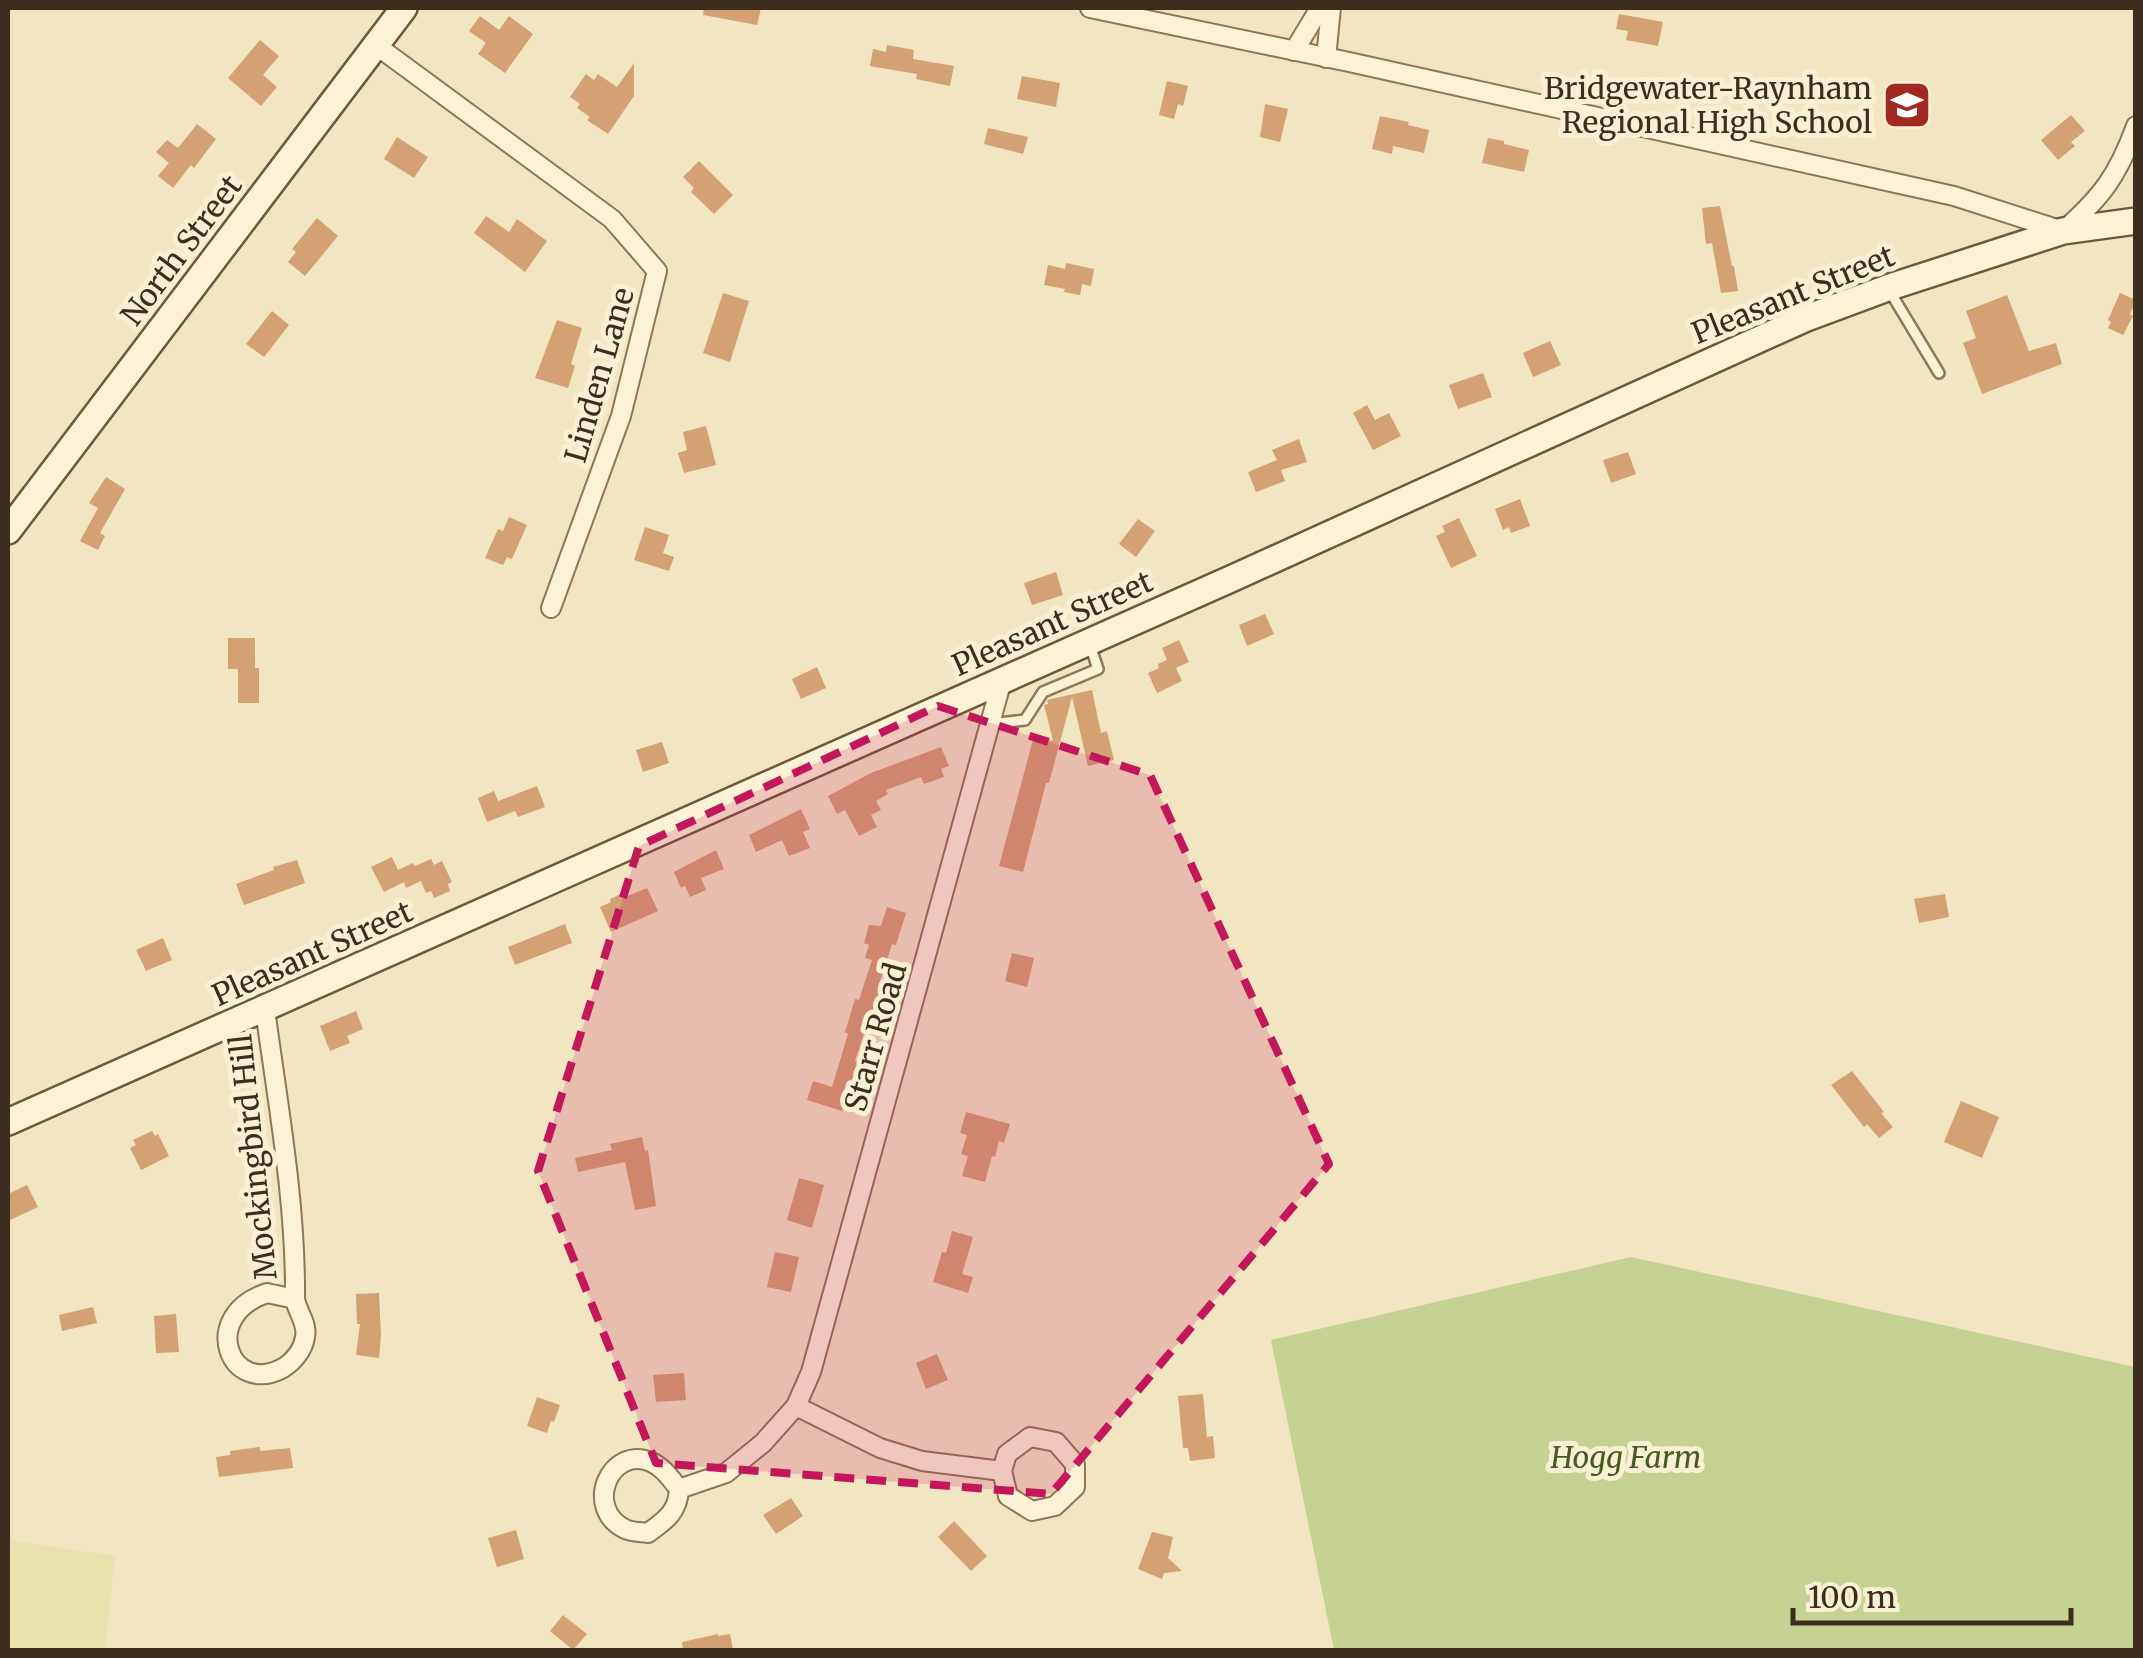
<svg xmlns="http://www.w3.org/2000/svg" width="2143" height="1658" font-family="Merriweather,serif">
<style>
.farmland{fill:#e8e2ae}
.green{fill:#c6d194}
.building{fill:#d3a174}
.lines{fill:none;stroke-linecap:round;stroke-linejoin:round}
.lane-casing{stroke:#8d7757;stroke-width:14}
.street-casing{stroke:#8d7757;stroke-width:22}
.secondary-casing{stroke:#6f583a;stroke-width:30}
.lane{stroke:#fcf3d6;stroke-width:9}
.street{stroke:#fcf3d6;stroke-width:18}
.secondary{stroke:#fcf3d6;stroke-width:25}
.marked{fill:#c2185b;fill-opacity:0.2;stroke:#c2185b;stroke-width:8;stroke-dasharray:20 12;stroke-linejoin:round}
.labels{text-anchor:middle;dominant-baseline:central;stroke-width:10;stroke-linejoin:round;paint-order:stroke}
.poi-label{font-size:30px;fill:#3c2d1d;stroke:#f8f0d2;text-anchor:end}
.street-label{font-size:30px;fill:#3c2d1d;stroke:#f8f0d2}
.park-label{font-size:30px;font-style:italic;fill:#485a21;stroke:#f8f0d2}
</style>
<rect width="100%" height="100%" fill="#f2e6c2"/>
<!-- farmland -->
<polygon class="farmland" points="8,1540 115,1556 105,1650 8,1650"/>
<!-- green -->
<polygon class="green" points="1631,1257 2135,1367 2135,1650 1334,1650 1271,1340"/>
<!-- building -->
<g class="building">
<polygon points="704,8 761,8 757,25 703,15"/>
<polygon points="1619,14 1663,22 1658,46 1626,40 1628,31 1616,29"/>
<polygon points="480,16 499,30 509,16 533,34 505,73 478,54 486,43 469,31"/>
<polygon points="260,40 279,56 263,75 277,87 261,106 228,78"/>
<polygon points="887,45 914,50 913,59 954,66 950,86 916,79 917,74 870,66 873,49 886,52"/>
<polygon points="634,63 634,96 608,134 587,120 590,117 577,108 580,104 570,97 586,74 594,80 598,74 617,87"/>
<polygon points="1022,76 1060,83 1056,107 1017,99"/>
<polygon points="1167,81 1188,86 1183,106 1178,104 1174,119 1159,115"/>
<polygon points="1265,104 1288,109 1280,142 1260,137"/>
<polygon points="2071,115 2085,131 2071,142 2075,146 2058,160 2041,140"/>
<polygon points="1380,116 1409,122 1408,125 1429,130 1424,153 1393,146 1392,154 1372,149"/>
<polygon points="197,124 216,139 194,168 191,165 173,188 158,176 169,163 156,152 167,140 178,148"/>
<polygon points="988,128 1028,137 1023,154 984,144"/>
<polygon points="397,137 428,157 414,178 384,159"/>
<polygon points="1488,138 1504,141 1504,144 1529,150 1524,172 1482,163"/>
<polygon points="699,161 733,195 714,214 691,192 694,188 683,177"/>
<polygon points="1720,206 1732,266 1734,266 1738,291 1721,293 1712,243 1706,244 1702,208"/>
<polygon points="486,216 509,232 517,219 547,241 525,272 474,233"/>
<polygon points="317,218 338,236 305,276 288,262 296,252 292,249"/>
<polygon points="1066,263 1094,269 1091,286 1082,284 1080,295 1064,292 1065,289 1044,285 1048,265 1065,269"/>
<polygon points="723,293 749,301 730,362 703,353"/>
<polygon points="2120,293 2136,300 2130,314 2133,316 2123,335 2108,328 2111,322 2108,320"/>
<polygon points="2007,295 2029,351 2056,343 2062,364 1982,394 1963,343 1976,338 1966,311"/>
<polygon points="272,311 289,325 264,357 246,344"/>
<polygon points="557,320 582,328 571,364 575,366 568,388 535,378"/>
<polygon points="1550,341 1561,365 1533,377 1523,353"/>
<polygon points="1483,373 1492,397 1458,409 1449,385"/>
<polygon points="1367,405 1375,420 1389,413 1401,436 1373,450 1353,413"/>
<polygon points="706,426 716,465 684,473 678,453 687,450 683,432"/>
<polygon points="1299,439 1307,462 1281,470 1285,481 1256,492 1248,472 1277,460 1272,450"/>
<polygon points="1628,452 1636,474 1611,483 1603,460"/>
<polygon points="106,477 125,489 100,533 105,536 98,550 80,541 98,508 89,503"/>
<polygon points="1520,499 1530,526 1511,533 1509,527 1503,530 1495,509"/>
<polygon points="509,517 527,525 512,559 507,557 503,565 485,558 498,529 503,531"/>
<polygon points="1459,518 1477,556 1451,568 1436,536 1445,532 1442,526"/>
<polygon points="1138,519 1155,531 1136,557 1119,544"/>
<polygon points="645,527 669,535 663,553 674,557 669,571 634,560"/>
<polygon points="1056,572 1063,595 1032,605 1024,583"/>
<polygon points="1265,614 1274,634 1247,646 1239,625"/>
<polygon points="228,638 255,638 255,668 259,668 259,703 238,703 238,669 228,669"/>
<polygon points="1179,640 1189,662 1176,668 1182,681 1157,693 1148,673 1159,668 1158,664 1167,660 1162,648"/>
<polygon points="817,667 826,688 801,699 792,679"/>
<polygon points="1092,690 1101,733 1107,731 1114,760 1088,766 1072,697 1049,783 1046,783 1023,872 999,866 1034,736 1053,741 1044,705 1048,704 1047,700"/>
<polygon points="662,742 669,763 643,772 636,750"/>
<polygon points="941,747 949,766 941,769 944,777 924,784 921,777 886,790 888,794 876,801 881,810 871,815 877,827 859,836 845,810 837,814 828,796 871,773"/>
<polygon points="537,786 545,807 518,817 515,811 487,822 478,798 494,791 498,801"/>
<polygon points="801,809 810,829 803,832 810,848 789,856 782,840 756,852 749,835"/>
<polygon points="716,850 724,869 701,878 706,890 690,897 685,886 681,888 674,872"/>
<polygon points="392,857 398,870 413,863 415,866 431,859 434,865 442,861 452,882 448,884 450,891 434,898 431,891 426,893 421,881 406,888 404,882 384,892 371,867"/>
<polygon points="297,860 305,883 244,905 236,884 274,870 273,867"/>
<polygon points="647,888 658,911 611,932 600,907 611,902 610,899 623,893 625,897"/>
<polygon points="1945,894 1949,917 1919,923 1914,899"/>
<polygon points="887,907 906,913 896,945 892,944 878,987 883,989 873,1020 869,1018 855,1061 863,1063 852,1097 847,1095 842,1111 807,1100 813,1081 832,1087 848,1034 845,1032 855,999 859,1000 872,960 865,958 869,945 864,943 869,925 881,926"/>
<polygon points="565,924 572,943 515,965 508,947"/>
<polygon points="163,938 172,960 146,971 136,950"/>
<polygon points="1012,953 1034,958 1027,987 1005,981"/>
<polygon points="356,1011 363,1029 347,1036 350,1043 330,1051 320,1026"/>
<polygon points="1852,1071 1884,1112 1881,1113 1893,1127 1879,1138 1867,1124 1864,1127 1831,1085"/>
<polygon points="1961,1101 1999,1117 1982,1158 1944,1142"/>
<polygon points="966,1112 1010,1124 1004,1143 999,1141 995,1157 992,1156 985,1182 962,1176 968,1156 961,1154 967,1135 960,1133"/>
<polygon points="152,1131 155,1136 158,1134 169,1156 141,1170 130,1148 136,1145 133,1140"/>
<polygon points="642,1137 645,1151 648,1150 656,1206 635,1210 625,1162 578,1172 575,1158 612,1150 610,1144"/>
<polygon points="799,1178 824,1185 812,1228 787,1220"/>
<polygon points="27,1185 38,1207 8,1221 8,1194"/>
<polygon points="952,1231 973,1237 962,1274 973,1277 968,1293 933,1282 942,1252 946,1253"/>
<polygon points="775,1252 799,1257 791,1292 767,1287"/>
<polygon points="379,1293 381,1336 379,1358 356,1355 360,1324 357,1324 356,1294"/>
<polygon points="93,1307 97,1323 62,1331 59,1315"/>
<polygon points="176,1314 179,1352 156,1353 154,1316"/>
<polygon points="937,1354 948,1380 926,1389 916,1363"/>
<polygon points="684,1373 686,1400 656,1402 653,1375"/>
<polygon points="1203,1394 1207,1437 1213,1436 1215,1458 1190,1461 1188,1448 1183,1448 1178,1396"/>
<polygon points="537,1397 560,1405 554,1422 551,1421 547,1433 527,1426"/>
<polygon points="260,1447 260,1451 290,1448 293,1468 219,1477 216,1457 230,1455 230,1451"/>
<polygon points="791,1498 803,1516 776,1534 763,1515"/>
<polygon points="954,1521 987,1556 971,1571 938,1537"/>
<polygon points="516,1530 524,1559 497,1567 488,1538"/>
<polygon points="1152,1532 1173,1537 1168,1558 1182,1571 1164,1573 1162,1579 1138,1569"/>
<polygon points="563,1615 587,1634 573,1650 550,1631"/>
<polygon points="718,1634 718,1636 730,1634 733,1650 683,1650 682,1642"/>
</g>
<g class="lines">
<!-- lane casing -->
<g class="lane-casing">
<g id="lane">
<polyline points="1889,290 1939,373"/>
<polyline points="990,724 1025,720 1043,692 1098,669 1090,645"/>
</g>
</g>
<!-- street casing -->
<g class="street-casing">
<g id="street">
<path d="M1090 8 1349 62 1954 196 2063 231C2102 197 2118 175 2136 126"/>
<polyline points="377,46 612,219 657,271 621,416 551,608"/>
<polyline points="1294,51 1320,8"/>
<polyline points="1326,58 1331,8"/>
<path d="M265 1009C278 1106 296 1202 295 1299"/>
<path d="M267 1293 295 1299C297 1312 308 1323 305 1337 303 1350 294 1361 283 1368 230 1397 198 1316 267 1293Z"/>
<polyline points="796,1406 811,1372 1002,680"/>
<path d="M679 1489C678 1512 666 1520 648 1533 641 1532 631 1532 625 1529 583 1508 610 1445 651 1462 663 1467 671 1479 679 1489L726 1473 763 1443 796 1406 880 1448 922 1461 1002 1471 1007 1454 1030 1437 1056 1442 1075 1464V1487L1055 1506 1032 1511 1008 1496 1002 1471"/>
</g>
</g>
<!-- secondary casing -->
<g class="secondary-casing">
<g id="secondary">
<polyline points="8,531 404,8"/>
<polyline points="8,1122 1233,578 1804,319 1890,287 2063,231 2136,221"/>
</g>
</g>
<!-- lane -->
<use href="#lane" class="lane"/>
<!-- street -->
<use href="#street" class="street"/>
<!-- secondary -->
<use href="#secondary" class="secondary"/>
</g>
<!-- marked area -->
<path class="marked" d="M938 706 1150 775 1329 1164 1051 1494 656 1463 538 1171 639 846Z"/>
<!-- icons -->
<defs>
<g id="school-square" transform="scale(2.5)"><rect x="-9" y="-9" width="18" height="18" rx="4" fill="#a12922" stroke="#f8f0d2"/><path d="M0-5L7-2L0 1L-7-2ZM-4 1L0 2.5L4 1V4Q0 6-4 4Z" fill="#fff"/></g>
</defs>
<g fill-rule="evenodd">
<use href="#school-square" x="1907" y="105"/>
</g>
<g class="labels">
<!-- poi labels -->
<g class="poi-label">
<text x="1872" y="88">Bridgewater-Raynham<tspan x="1872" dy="34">Regional High School</tspan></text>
</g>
<!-- street labels -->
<g class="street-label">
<text transform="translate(181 250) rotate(-53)">North Street</text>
<text transform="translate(1793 294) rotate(-22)">Pleasant Street</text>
<text transform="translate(599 375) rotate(-74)">Linden Lane</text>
<text transform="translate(1052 623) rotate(-24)">Pleasant Street</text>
<text transform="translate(312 953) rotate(-24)">Pleasant Street</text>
<text transform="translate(875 1037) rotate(-74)">Starr Road</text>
<text transform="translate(253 1157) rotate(-96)">Mockingbird Hill</text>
</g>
<!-- park labels -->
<g class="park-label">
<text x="1626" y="1457">Hogg Farm</text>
</g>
</g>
<!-- border -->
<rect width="2143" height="1658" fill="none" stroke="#3c2d1d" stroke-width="20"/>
<!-- scale -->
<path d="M1793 1608v15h278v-15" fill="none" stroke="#3c2d1d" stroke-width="5"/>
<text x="1808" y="1608" font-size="30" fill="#3c2d1d" stroke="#f8f0d2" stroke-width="8" paint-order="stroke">100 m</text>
</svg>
